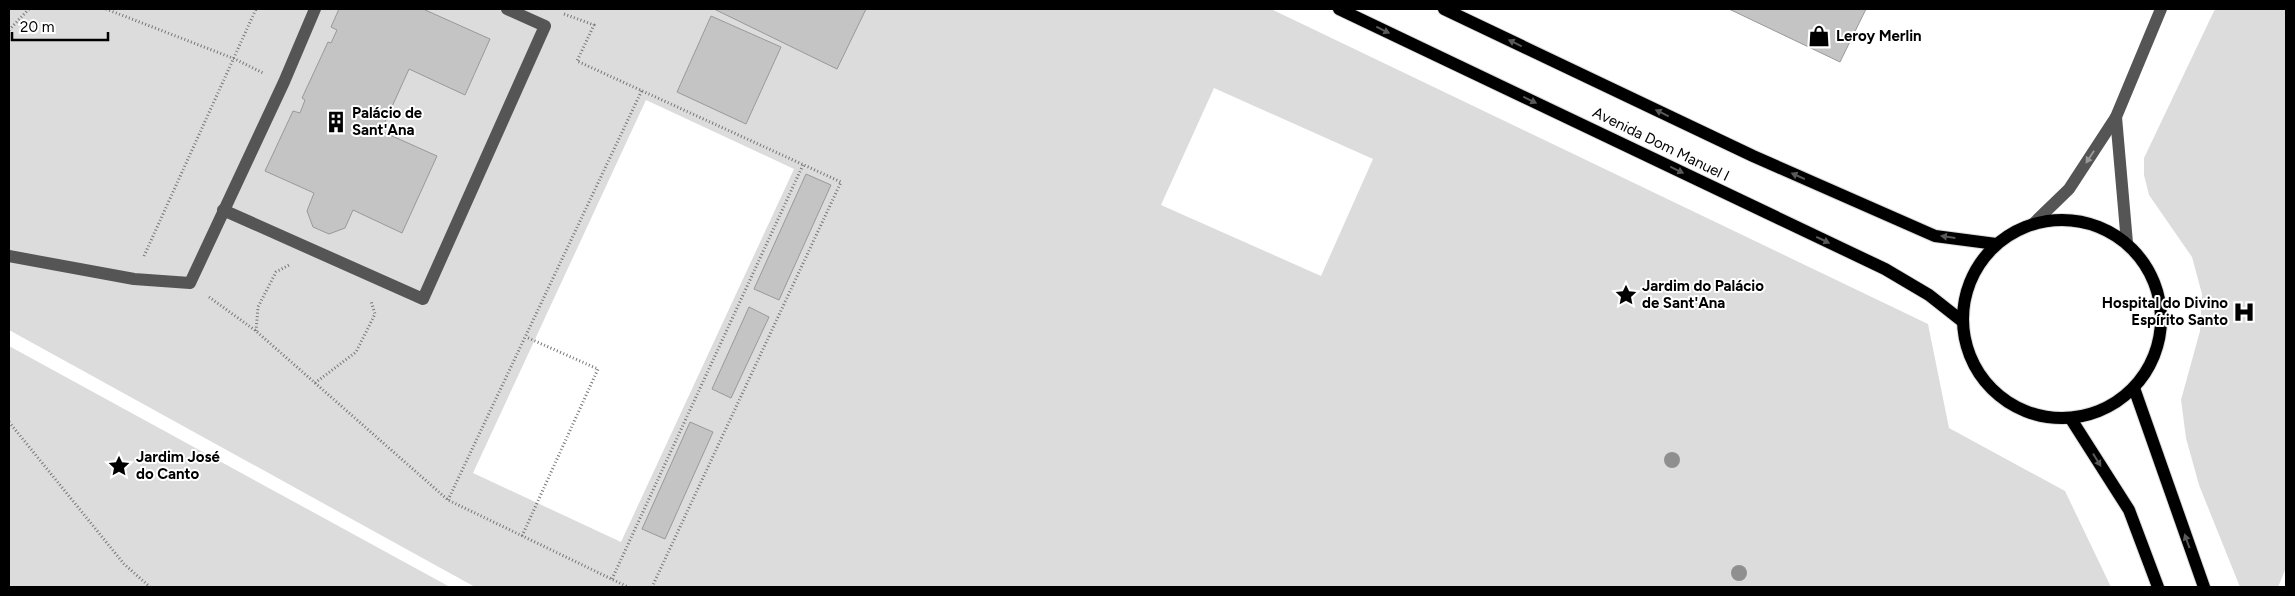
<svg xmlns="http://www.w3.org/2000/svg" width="2295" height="596" font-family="Figtree,sans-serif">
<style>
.green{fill:#dcdcdc;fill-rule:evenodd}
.building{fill:#c4c4c4;stroke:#999}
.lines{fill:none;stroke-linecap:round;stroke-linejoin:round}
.major-casing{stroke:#dbdbdb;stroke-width:14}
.path{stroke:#777;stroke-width:3;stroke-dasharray:1 2.5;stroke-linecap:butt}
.minor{stroke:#555;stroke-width:12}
.major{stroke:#000;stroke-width:12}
.tree{fill:#8f8f8f}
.oneway{fill:#595959}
.oneway2{fill:#999}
.labels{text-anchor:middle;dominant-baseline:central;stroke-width:4;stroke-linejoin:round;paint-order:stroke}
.poi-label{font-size:15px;font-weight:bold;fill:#000;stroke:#fff;text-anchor:start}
.street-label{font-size:15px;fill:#000;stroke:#fff}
</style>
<rect width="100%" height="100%" fill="#fff"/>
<!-- green -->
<g class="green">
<path d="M9 9H1271L1928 324 1949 428 2065 491 2111 587H475L9 330ZM1214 88 1373 159 1321 276 1161 205ZM646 100 794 169 621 542 473 473Z"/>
<polygon points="2215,9 2286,9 2286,568 2278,587 2240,587 2199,485 2186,438 2181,400 2200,331 2202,294 2192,257 2149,195 2144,175 2144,158"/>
<polygon points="9,346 450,587 9,587"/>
</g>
<!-- building -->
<g class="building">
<polygon points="339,9 423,9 490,39 465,95 409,69 381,131 437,156 402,233 353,210 345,228 329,234 313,227 307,211 314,193 265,171 293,111 300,113 305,100 302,98 328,42 331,43 337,30 331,27"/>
<polygon points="714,9 866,9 837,69"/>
<polygon points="1729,9 1866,9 1840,62"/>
<polygon points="711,16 781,47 746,124 677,92"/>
<polygon points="806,174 831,185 779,300 754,289"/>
<polygon points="749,307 769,317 731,398 712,389"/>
<polygon points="690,422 713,432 665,539 642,529"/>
</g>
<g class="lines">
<!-- major casing -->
<g class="major-casing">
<g id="major">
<polyline points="1339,9 1885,269 1929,295 1962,321"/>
<polyline points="1444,9 1753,156 1935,236 1996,244"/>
<circle cx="2062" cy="319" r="99"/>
<polyline points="2134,388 2204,587"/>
<polyline points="2071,419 2129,510 2158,587"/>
</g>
</g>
<!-- path -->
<g class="path">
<polyline points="106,9 235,59 263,73"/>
<polyline points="564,14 594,25 577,61 841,182 652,587"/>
<polyline points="9,30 29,9"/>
<polyline points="144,256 256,9"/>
<polyline points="209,297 256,331 448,500 628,587"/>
<polyline points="256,331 258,307 276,272 289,265"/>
<polyline points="315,383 356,352 375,314 371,301"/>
<polyline points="9,422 124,564 150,587"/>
<polyline points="448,500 642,90"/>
<polyline points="522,536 598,369 526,337"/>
<polyline points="612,579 803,165"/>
</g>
<!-- minor -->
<g class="minor">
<polyline points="2116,117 2127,243"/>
<polyline points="223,210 423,299 545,26 507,9"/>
<polyline points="2033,224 2069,189 2116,117 2161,9"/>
<polyline points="9,256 134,279 190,283 284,82 315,9"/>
</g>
<!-- major -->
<use href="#major" class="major"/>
</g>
<!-- trees -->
<g class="tree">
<circle cx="1672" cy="460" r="8"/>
<circle cx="1739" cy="573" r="8"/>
</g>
<!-- one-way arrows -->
<defs><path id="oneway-solid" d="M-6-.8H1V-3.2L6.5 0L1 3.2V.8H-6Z" transform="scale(1.25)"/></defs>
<g class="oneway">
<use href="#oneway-solid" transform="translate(1383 30) rotate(26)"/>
<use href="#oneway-solid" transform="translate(1515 43) rotate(-154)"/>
<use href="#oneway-solid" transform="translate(1530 100) rotate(26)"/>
<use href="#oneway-solid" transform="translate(1662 113) rotate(-154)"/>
<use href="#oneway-solid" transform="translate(1677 170) rotate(26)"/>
<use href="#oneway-solid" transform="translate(1798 176) rotate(-156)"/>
<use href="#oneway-solid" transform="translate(1948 237) rotate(-172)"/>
<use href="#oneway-solid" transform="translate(1823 240) rotate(25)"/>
<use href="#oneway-solid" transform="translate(2097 460) rotate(58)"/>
<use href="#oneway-solid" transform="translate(2187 541) rotate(-110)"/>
</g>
<use class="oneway2" href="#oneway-solid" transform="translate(2090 157) rotate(123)"/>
<!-- icons -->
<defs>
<g id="shop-bare" transform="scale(1.725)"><path d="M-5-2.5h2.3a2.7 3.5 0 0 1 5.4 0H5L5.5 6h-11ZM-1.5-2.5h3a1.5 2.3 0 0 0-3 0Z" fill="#000" stroke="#fff" stroke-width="2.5" paint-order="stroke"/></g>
<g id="building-bare" transform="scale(1.725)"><path d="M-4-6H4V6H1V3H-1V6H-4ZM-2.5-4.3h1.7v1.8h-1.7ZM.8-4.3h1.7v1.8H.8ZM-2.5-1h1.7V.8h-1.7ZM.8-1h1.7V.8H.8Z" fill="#000" stroke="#fff" stroke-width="2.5" paint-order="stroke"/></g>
<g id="sight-bare" transform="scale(1.725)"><path d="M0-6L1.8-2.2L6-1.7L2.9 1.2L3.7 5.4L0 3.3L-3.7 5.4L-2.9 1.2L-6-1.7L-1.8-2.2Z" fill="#000" stroke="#fff" stroke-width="2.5" paint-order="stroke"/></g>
<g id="hospital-bare" transform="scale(1.725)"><path d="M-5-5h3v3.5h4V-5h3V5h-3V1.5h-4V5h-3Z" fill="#000" stroke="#fff" stroke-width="2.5" paint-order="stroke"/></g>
</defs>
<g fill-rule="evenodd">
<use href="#shop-bare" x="1819" y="36"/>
<use href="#building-bare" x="336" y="122"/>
<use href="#sight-bare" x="1626" y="295"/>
<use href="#hospital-bare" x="2244" y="312"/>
<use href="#sight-bare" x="119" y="466"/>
</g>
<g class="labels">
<!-- poi labels -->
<g class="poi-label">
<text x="1836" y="36">Leroy Merlin</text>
<text x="352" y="113">Palácio de<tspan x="352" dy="17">Sant'Ana</tspan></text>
<text x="1642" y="286">Jardim do Palácio<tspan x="1642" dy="17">de Sant'Ana</tspan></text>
<text x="2228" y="303" text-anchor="end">Hospital do Divino<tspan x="2228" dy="17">Espírito Santo</tspan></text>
<text x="136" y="457">Jardim José<tspan x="136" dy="17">do Canto</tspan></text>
</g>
<!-- street labels -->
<g class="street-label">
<text transform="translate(1661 144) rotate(26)">Avenida Dom Manuel I</text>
</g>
</g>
<!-- border -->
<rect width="2295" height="596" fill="none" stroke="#000000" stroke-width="20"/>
<!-- scale -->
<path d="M12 32v8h96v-8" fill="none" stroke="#000000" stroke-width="2.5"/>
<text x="20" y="32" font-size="15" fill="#000000" stroke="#ffffff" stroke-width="4" paint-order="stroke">20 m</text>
</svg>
